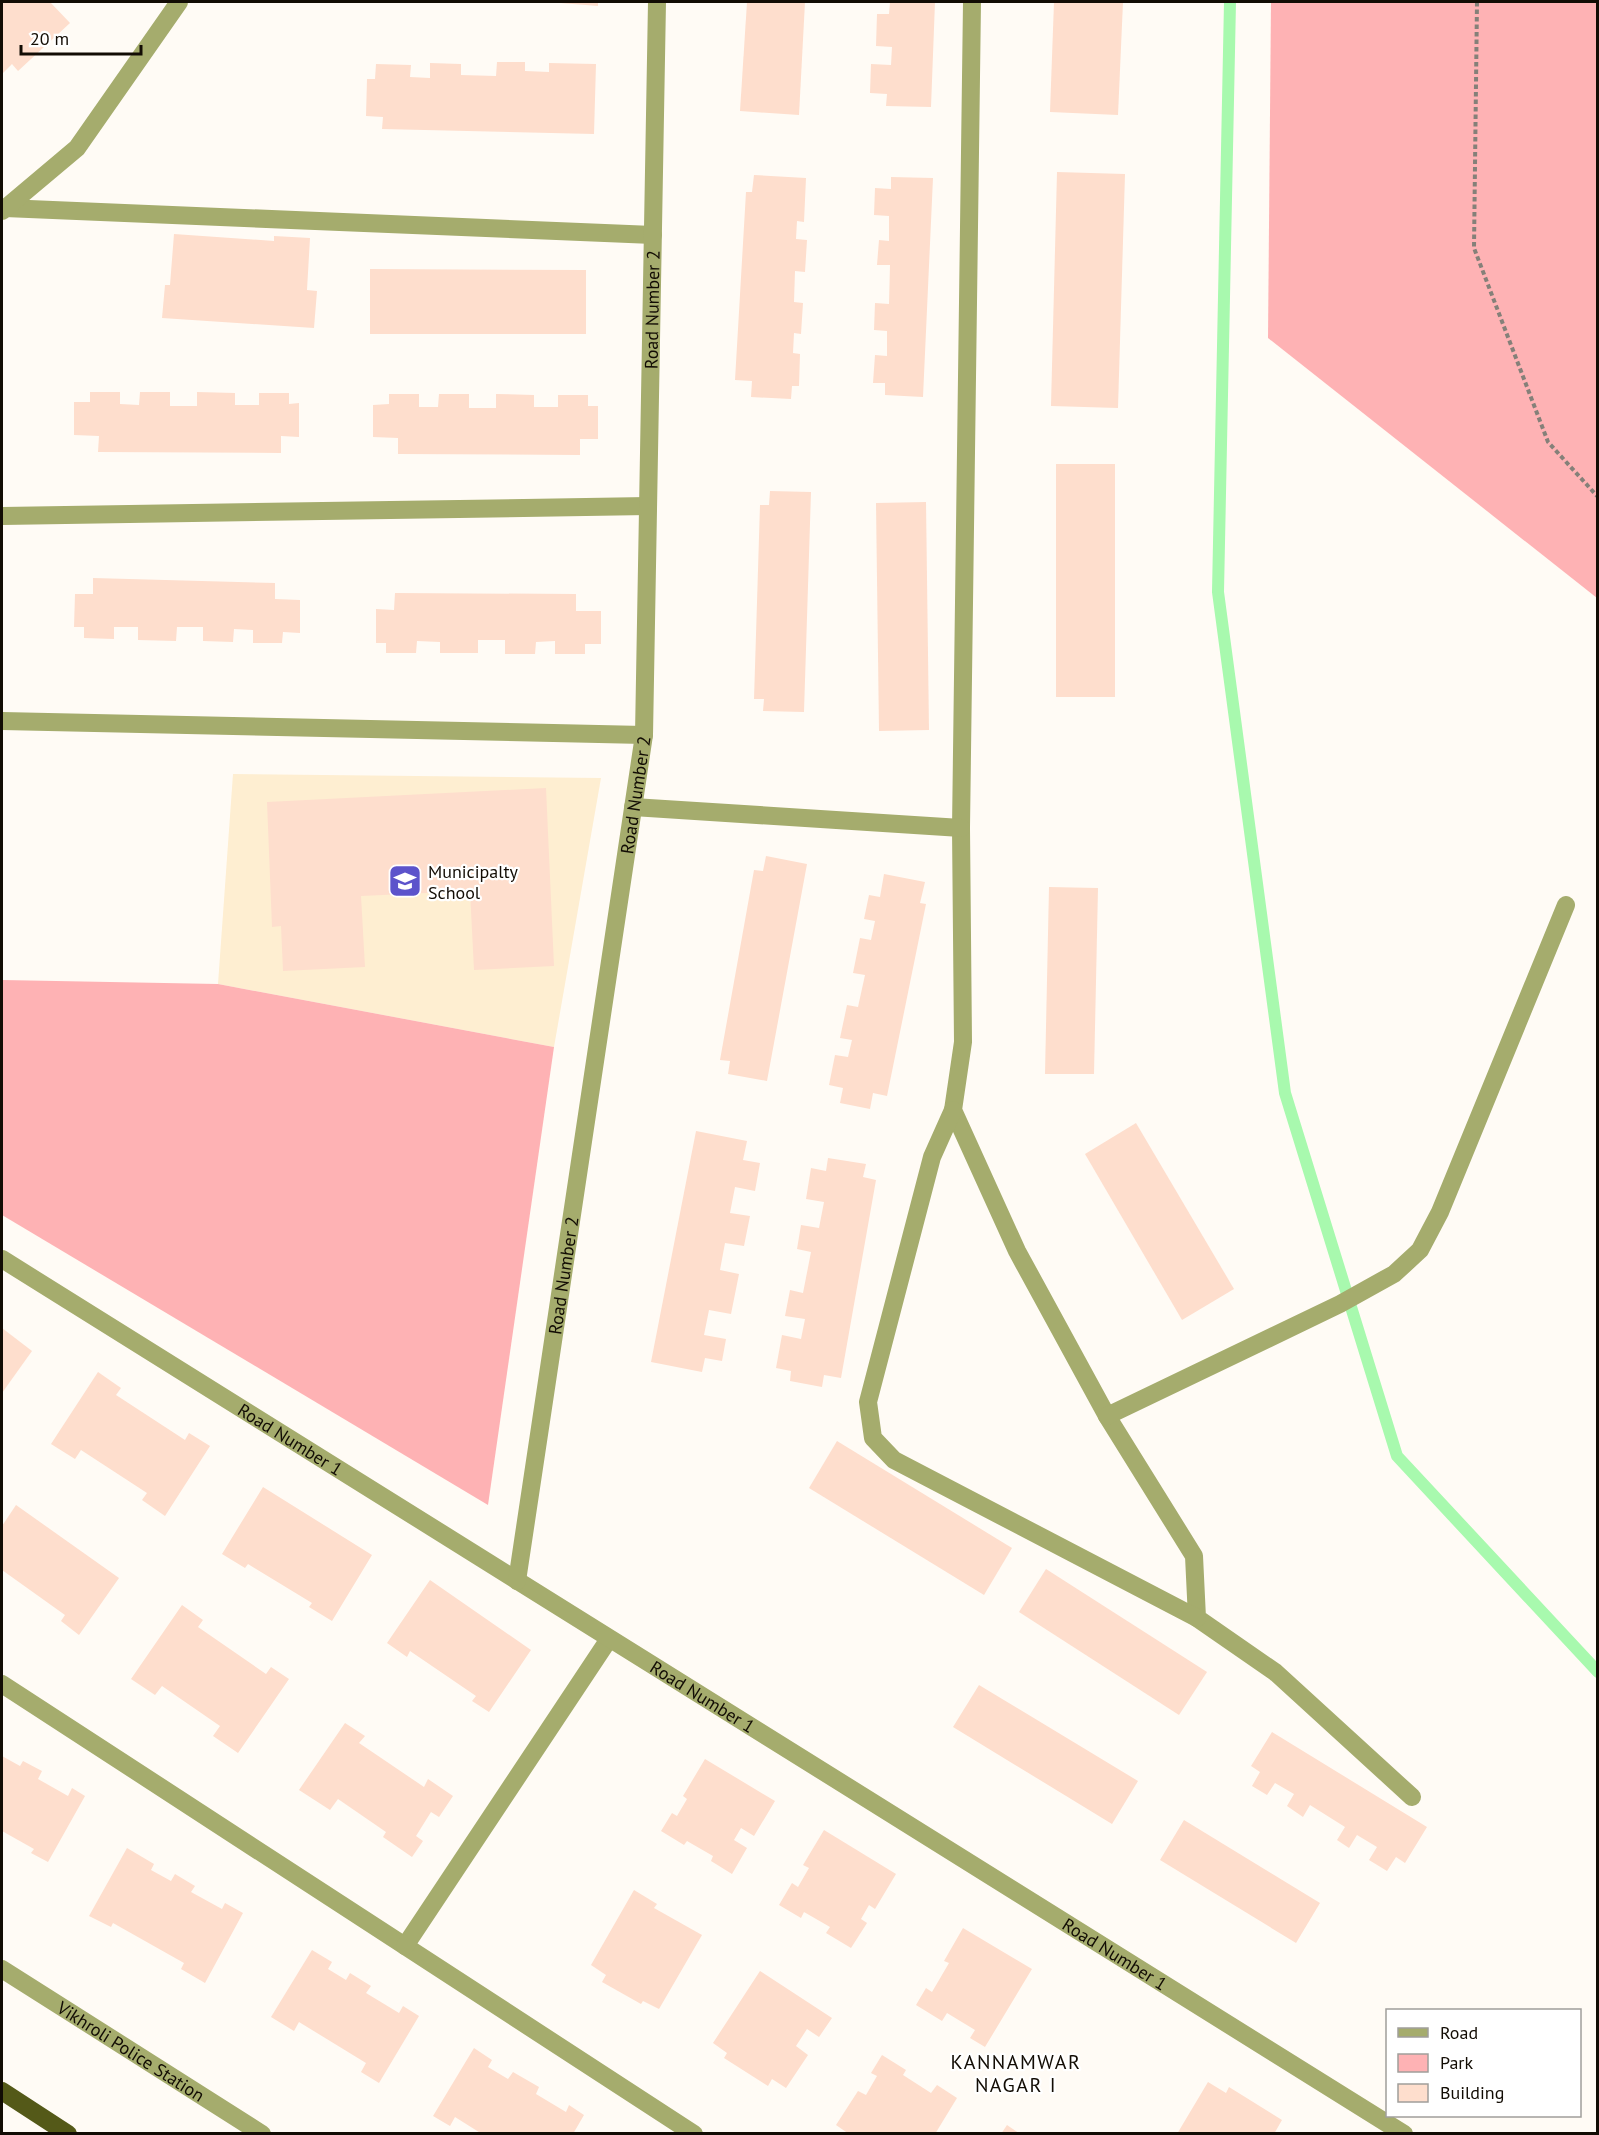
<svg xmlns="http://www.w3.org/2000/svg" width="1599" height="2135" font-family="'PT Sans',sans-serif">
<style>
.built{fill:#feeed1}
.green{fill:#feb2b4}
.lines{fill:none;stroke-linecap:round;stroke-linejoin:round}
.stream{stroke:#a8f9ae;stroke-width:12}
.building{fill:#fedecd}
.path{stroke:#858079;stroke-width:4;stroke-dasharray:4.5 3;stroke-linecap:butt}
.minor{stroke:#a5ac6d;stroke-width:18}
.tertiary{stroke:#a5ac6d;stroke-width:18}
.trunk{stroke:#545918;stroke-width:18}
.labels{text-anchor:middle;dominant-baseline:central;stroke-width:4.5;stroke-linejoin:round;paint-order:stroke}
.street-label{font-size:18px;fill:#120c04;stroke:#fff}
.poi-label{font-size:18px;fill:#120c04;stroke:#fff;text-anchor:start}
.neighbourhood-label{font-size:20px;letter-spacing:1.5px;fill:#120c04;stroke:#fff}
</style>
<rect width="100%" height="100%" fill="#fffbf5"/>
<!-- built -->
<polygon class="built" points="233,774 601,778 554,1047 218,984"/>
<!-- green -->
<g class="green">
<polygon points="1271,2 1597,2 1597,598 1268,338"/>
<polygon points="2,980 218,984 554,1047 488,1505 2,1215"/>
</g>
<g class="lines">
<!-- stream -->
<polyline class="stream" points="1230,2 1218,592 1285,1093 1397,1456 1598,1672"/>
</g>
<!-- building -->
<g class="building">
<polygon points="2,2 50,2 70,23 18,71 12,64 2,74"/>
<polygon points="560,2 598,2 598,6 560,3"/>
<polygon points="747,2 805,2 799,115 740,111"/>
<polygon points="890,2 935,2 931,107 886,106 887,94 870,93 871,64 891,65 892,47 876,46 877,14 889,14"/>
<polygon points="1054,2 1123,2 1118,115 1050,112"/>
<polygon points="497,62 525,62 525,71 549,72 549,63 596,64 594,134 382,129 383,117 366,116 367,79 375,79 376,64 411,65 410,77 430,78 430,63 461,64 461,75 496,76"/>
<polygon points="1057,172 1125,174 1118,408 1051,406"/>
<polygon points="754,175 806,178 804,222 797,221 796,239 807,240 805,272 795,271 794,302 803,303 801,334 794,333 793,353 800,354 799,386 792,386 791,399 751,397 752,381 735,380 746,192 752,192"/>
<polygon points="891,177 933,178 923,397 885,395 885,383 873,383 875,355 887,356 887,331 874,330 875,303 889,304 890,265 877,265 879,240 889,241 889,216 874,215 875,188 891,189"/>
<polygon points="174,234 274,241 274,236 310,238 307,290 317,291 314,328 162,318 165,285 170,285"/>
<polygon points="370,269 586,270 586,334 370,334"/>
<polygon points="90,392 120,392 120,404 139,405 140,392 170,392 170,406 197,406 197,392 235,393 235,405 259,405 259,393 289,393 289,404 299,403 299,437 281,436 281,453 98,452 99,436 74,435 74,402 90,402"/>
<polygon points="389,394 419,394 419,407 438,407 439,394 469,394 469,408 496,408 496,394 534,395 534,407 558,407 558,395 588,395 588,406 598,406 598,439 580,439 580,455 398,454 398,438 373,437 373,405 389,404"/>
<rect x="1056" y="464" width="59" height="233"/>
<polygon points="770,491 811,492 804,712 763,711 764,699 754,699 760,505 769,505"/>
<polygon points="926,502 929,730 879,731 876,503"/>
<polygon points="93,578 275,583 275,599 300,600 300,633 283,632 282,643 253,643 253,630 234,629 233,642 203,641 203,627 177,627 176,641 138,640 138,627 114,627 114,639 84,638 84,627 74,627 75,594 93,594"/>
<polygon points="395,593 576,594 576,611 601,611 601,644 585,644 585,654 555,654 555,641 536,642 535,654 505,654 505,640 478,640 478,653 440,653 440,642 417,641 416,653 386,653 386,643 376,643 376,609 394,610"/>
<polygon points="546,788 554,966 474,970 470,891 361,896 365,967 283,971 281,926 272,927 267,802"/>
<polygon points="766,856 807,864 767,1081 728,1074 730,1061 720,1060 754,870 763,871"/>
<polygon points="884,874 925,882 920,903 926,904 887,1096 873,1093 870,1109 840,1103 843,1088 829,1085 835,1055 848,1057 852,1040 840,1038 847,1005 858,1007 865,975 853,973 860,938 871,940 875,921 864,919 869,895 880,897"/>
<polygon points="1049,887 1098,888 1094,1074 1045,1074"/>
<polygon points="1136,1123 1234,1289 1182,1320 1085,1154"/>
<polygon points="696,1131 747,1141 743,1160 760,1163 755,1191 735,1187 730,1213 750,1216 744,1246 725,1243 720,1270 739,1274 731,1314 709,1310 704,1335 726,1339 722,1361 705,1358 702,1372 651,1362"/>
<polygon points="828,1158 866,1164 863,1177 876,1180 841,1378 824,1375 822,1387 790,1381 791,1371 776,1368 782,1335 801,1339 805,1319 785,1316 790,1290 803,1293 811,1252 797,1249 801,1225 819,1228 824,1202 806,1199 811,1168 826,1171"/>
<polygon points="2,1328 32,1351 2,1393"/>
<polygon points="98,1372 121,1388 116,1395 185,1440 189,1433 210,1446 165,1516 142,1500 147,1493 81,1450 75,1459 51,1444"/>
<polygon points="837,1441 1012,1548 984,1595 809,1488"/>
<polygon points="263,1487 372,1555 332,1621 309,1607 312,1603 248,1564 245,1568 222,1554"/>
<polygon points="16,1505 119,1578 79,1635 61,1621 65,1615 2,1570 2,1526"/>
<polygon points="1046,1569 1207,1672 1179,1715 1019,1612"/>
<polygon points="430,1580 531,1650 489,1712 472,1701 476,1696 410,1651 407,1657 387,1643"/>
<polygon points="182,1605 203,1620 198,1627 266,1674 271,1667 289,1679 238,1753 213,1736 220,1726 162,1686 155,1695 131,1679"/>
<polygon points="979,1685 1138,1781 1112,1824 953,1727"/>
<polygon points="345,1723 365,1736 359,1743 424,1787 428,1779 453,1796 439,1817 431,1812 416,1836 423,1841 412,1857 383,1837 386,1832 338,1799 330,1810 299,1790"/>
<polygon points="1272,1732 1427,1827 1405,1863 1396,1857 1387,1871 1369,1860 1377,1847 1357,1835 1349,1848 1337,1840 1345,1827 1310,1805 1303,1817 1287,1806 1294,1794 1275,1783 1267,1795 1252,1786 1260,1772 1251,1766"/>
<polygon points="2,1756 20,1766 23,1761 42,1771 38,1779 68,1796 72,1788 85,1796 48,1862 31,1853 34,1849 2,1831"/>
<polygon points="705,1759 775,1801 754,1836 741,1828 734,1840 747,1848 732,1874 711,1861 713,1856 687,1841 684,1845 661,1831 672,1813 677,1816 687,1799 683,1796"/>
<polygon points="1184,1820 1320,1903 1296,1943 1160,1860"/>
<polygon points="824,1830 896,1874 875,1909 869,1905 861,1919 867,1923 851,1948 826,1933 830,1927 804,1912 801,1918 779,1905 792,1883 798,1887 809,1868 803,1865"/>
<polygon points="127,1848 154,1864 151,1870 171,1881 175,1874 195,1886 191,1892 222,1909 225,1903 243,1913 205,1983 181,1969 184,1963 113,1923 111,1927 89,1916"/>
<polygon points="634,1890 657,1904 654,1908 702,1935 659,2009 643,2001 641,2004 602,1982 606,1975 591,1965"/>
<polygon points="963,1928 1032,1969 985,2047 970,2038 975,2030 947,2013 942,2021 916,2005 926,1988 932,1992 949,1963 944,1961"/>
<polygon points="312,1950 332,1962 328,1969 346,1980 350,1973 371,1986 366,1993 399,2013 403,2006 419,2016 379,2083 361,2072 366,2063 299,2022 294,2031 271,2017"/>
<polygon points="760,1971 832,2018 819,2037 807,2029 796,2046 808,2055 786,2088 772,2079 768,2086 724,2058 727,2053 713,2043"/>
<polygon points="474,2048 492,2060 488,2067 508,2079 513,2072 539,2087 536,2094 566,2112 569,2105 584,2115 573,2134 482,2134 455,2117 450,2126 433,2116"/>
<polygon points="882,2055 906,2070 903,2075 931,2093 937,2085 957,2098 935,2134 849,2134 836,2125 858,2091 866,2095 877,2076 871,2073"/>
<polygon points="1208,2082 1226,2093 1229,2087 1282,2120 1274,2134 1177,2134"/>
<polygon points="1007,2125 1020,2134 1001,2134"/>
</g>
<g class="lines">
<!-- path -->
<polyline class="path" points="1477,2 1474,248 1548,442 1598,497"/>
<!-- minor -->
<g class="minor">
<polyline points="972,2 961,828 963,1042 953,1110 1017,1251 1107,1416 1194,1556 1197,1618 1275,1672 1412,1797"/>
<polyline points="5,208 653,235"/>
<polyline points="2,211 77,148 179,2"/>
<polyline points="2,516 648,506"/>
<polyline points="2,721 644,735"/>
<polyline points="633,807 961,828"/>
<polyline points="953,1110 932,1157 868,1402 873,1438 894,1460 1197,1618"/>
<polyline points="1107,1416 1340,1304 1394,1274 1420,1250 1440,1212 1566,905"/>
<polyline points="2,1684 694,2134"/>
<polyline points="405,1946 609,1639"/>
</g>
<!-- tertiary -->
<g class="tertiary">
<path id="s1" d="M2 1259 1404 2134"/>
<path id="s2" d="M517 1581 644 735 657 2"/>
<path id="s3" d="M2 1969 262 2134"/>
</g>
<!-- trunk -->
<polyline class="trunk" points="2,2091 68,2134"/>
</g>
<!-- icons -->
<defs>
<g id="school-square" transform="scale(1.725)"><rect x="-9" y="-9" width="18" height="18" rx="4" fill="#5c53cb" stroke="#fff"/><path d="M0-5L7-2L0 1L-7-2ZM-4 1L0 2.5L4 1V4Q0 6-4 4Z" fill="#fff"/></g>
</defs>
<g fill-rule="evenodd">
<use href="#school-square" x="405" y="881"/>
</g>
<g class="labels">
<!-- street labels -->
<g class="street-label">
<text stroke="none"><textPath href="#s2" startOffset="1281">Road Number 2</textPath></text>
<text stroke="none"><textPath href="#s2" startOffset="795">Road Number 2</textPath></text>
<text stroke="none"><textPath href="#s2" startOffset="309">Road Number 2</textPath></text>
<text stroke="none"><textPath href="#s1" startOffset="340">Road Number 1</textPath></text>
<text stroke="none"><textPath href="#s1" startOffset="826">Road Number 1</textPath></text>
<text stroke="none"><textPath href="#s1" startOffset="1312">Road Number 1</textPath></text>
<text stroke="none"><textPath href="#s3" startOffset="153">Vikhroli Police Station</textPath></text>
</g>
<!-- poi labels -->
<g class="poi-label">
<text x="428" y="871">Municipalty<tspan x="428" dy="21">School</tspan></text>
</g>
<!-- neighbourhood labels -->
<g class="neighbourhood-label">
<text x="1016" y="2062">KANNAMWAR<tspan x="1016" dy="23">NAGAR I</tspan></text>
</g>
</g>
<!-- border -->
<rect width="1599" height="2135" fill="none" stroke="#120c04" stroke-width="6"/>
<!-- legend -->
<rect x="1386" y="2009" width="195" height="108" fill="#ffffff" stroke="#a09e9b" stroke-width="1.5"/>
<rect x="1398" y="2028" width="30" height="9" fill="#a5ac6d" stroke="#a09e9b" stroke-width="1.5"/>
<text x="1440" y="2039" font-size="18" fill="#120c04">Road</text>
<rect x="1398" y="2054" width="30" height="18" fill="#feb2b4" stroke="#a09e9b" stroke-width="1.5"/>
<text x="1440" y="2069" font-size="18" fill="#120c04">Park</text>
<rect x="1398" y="2084" width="30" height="18" fill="#fedecd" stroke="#a09e9b" stroke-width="1.5"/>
<text x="1440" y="2099" font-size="18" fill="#120c04">Building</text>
<!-- scale -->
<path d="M21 45v9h120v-9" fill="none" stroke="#120c04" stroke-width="3"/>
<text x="30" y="45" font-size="18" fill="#120c04" stroke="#ffffff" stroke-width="4.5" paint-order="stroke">20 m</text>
</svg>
